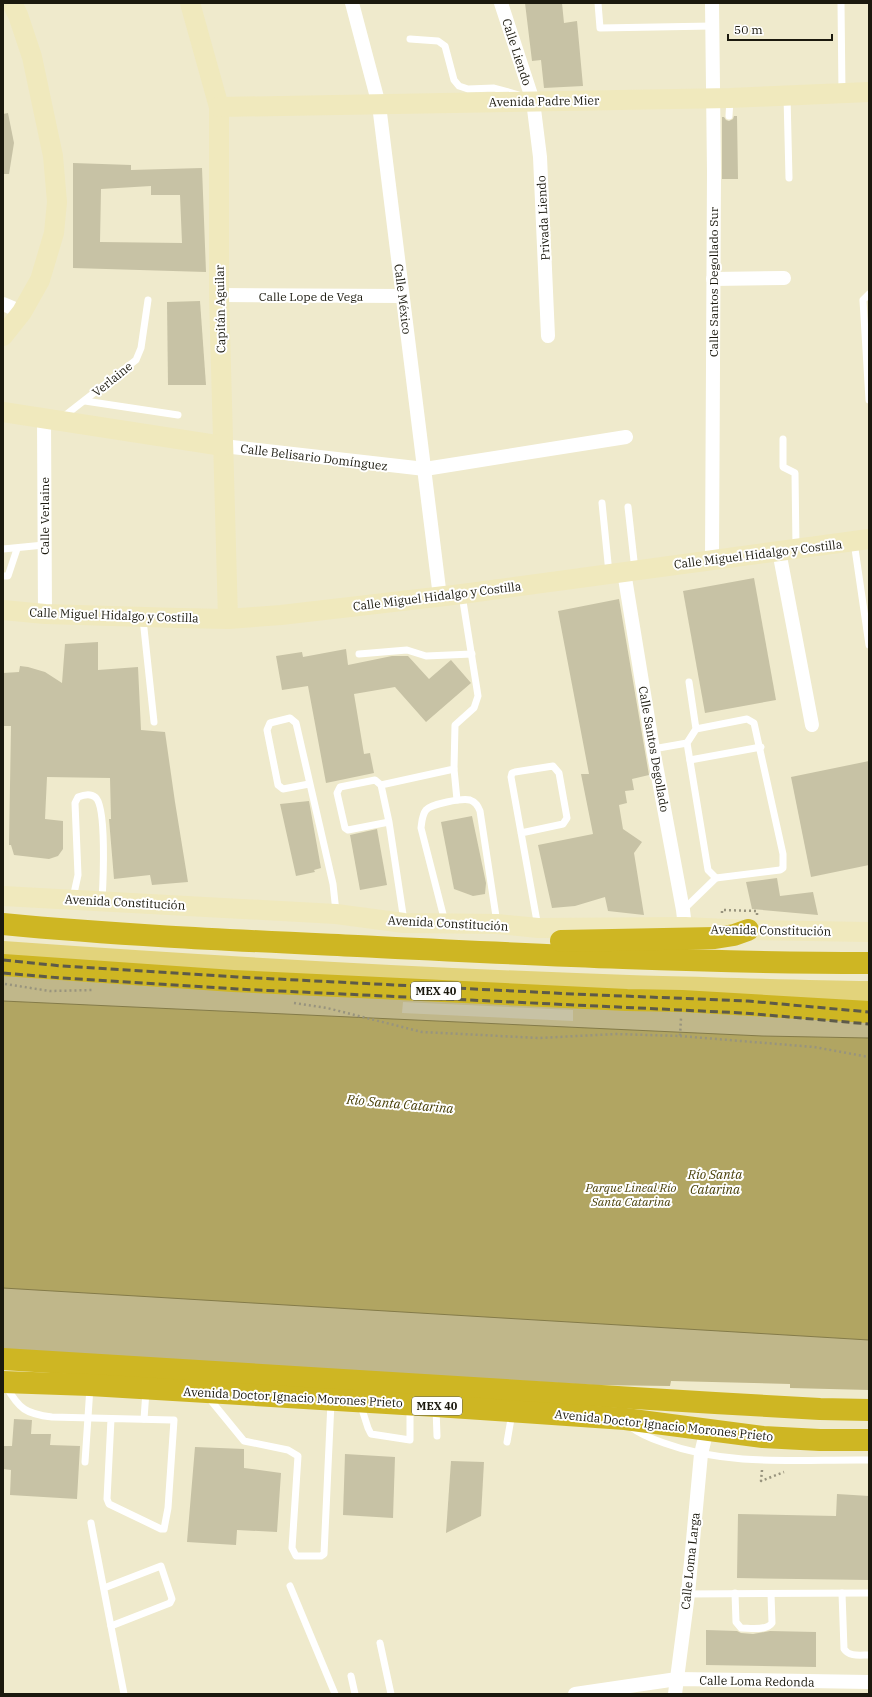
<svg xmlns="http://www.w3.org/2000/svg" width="872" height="1697" font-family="'IBM Plex Serif',serif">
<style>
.green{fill:#c0b78a}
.water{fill:#b1a562;stroke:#847b49}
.building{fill:#c7c2a5;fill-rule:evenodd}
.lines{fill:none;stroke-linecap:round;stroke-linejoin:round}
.path{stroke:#98947e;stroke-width:2.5;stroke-dasharray:2 3;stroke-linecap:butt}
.lane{stroke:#fff;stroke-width:7}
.street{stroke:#fff;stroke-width:14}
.secondary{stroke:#f0e9bd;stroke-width:20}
.primary{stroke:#e2d37b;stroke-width:22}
.highway{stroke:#ceb623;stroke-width:22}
.rail{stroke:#5d5a49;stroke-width:3;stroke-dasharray:8 4;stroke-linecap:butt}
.labels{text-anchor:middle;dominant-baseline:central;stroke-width:4;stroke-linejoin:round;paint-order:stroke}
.shield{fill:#fff;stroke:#5f5e56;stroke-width:1}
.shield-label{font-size:11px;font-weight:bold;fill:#1b190e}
.street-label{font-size:12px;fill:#1b190e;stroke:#fff}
.park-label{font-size:12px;font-style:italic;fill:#4c430d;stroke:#fff}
.water-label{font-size:13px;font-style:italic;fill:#453c03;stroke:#fff}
</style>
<rect width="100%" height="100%" fill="#efeacc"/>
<!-- green -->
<polygon class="green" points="3,967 869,1015 869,1390 790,1388 790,1384 671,1381 670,1386 593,1385 3,1351"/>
<!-- water -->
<polygon class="water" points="3,1001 762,1036 869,1038 869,1340 3,1288"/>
<!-- building -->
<g class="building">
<polygon points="525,3 562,3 564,23 577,21 583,86 544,88 541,60 532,61"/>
<polygon points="8,113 14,143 9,174 3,174 3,114"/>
<polygon points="734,116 737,116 738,179 722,179 722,117 724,117 726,120 729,121 733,119"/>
<path d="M73 163 131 165V170L202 168 206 272 73 268ZM151 186V195H180L182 243 100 242 101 189Z"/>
<polygon points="200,301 206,385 168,385 167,302"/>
<polygon points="754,578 776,700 705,713 683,591"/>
<polygon points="619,599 649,775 632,779 634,790 625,791 627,803 619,805 623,829 642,842 634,853 644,915 608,911 605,897 575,906 552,908 538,845 593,834 581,774 589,774 558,611"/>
<polygon points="98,642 98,670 138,667 141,730 165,732 175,802 188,882 152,885 150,875 114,879 109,819 111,819 110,778 47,777 45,819 63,821 63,849 58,856 49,859 14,855 11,845 9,845 11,726 3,726 3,673 19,672 20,666 28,667 45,672 62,683 65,644"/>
<polygon points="346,649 348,665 392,656 408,656 429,679 451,660 471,683 426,722 395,687 354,694 364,754 370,753 374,773 326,783 308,686 282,690 276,656 302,652 303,657"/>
<polygon points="869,761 869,865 811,877 791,777"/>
<polygon points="309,801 321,868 314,870 315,872 296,876 280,804"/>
<polygon points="472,816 486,883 485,894 473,896 454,889 441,822"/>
<polygon points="377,829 387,885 360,890 350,835"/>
<polygon points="777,878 780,896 813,892 818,915 752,909 746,882"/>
<polygon points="403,1002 573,1010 573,1021 402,1013"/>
<polygon points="14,1419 32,1420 31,1434 51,1434 50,1445 80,1446 77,1499 10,1495 11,1470 3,1469 3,1446 12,1446"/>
<polygon points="195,1447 244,1449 244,1468 281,1473 277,1532 237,1530 236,1545 187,1542"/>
<polygon points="345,1454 395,1457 393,1518 343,1515"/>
<polygon points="451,1461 484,1462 481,1516 446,1533"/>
<polygon points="837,1494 869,1496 869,1580 737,1578 738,1514 836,1516"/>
<polygon points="706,1630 737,1631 741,1633 753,1634 770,1631 816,1632 816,1667 706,1665"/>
</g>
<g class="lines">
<!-- path -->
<g class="path">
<polyline points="722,913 722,910 757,911 757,915"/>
<polyline points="5,984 50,991 94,990"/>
<polyline points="294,1003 327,1008 422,1032 539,1038 616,1034 680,1036 681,1018"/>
<polyline points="680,1036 814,1047 869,1057"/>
<polyline points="762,1470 761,1481 784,1472"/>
</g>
<!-- lane -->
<g class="lane">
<polyline points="598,3 600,28 712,26"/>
<polyline points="841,3 842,93"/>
<polyline points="410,39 438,41 445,46 454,80 459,86 468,89 494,88 519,95"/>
<polyline points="787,96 789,178"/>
<polyline points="729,116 730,99"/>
<polyline points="869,294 863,300 869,400"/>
<polyline points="85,401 178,415"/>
<polyline points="63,417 136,360 141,348 148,300"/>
<polyline points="783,439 783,467 795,473 796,547"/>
<polyline points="602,503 609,573"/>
<polyline points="628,507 635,570"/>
<polyline points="854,542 869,645"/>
<polyline points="3,549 44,545"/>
<polyline points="3,576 8,576 17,549"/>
<polyline points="143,619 154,722"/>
<polyline points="359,654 407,650 426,656 472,654"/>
<polyline points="689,682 696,729 687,743 708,870 716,878 780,870 783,868 783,854 754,723 747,719 696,729"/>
<polyline points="653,749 687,743"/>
<polyline points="690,760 761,747"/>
<polyline points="454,769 457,800"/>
<polyline points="309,784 283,789 278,785 267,730 270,723 290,718 296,723 333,884 336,912"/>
<polyline points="381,785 454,769 455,725 474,708 478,696 462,595"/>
<polyline points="389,822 348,830 345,828 337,793 340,787 375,780 381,785 389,822 404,921"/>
<polyline points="521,833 563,824 567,818 559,773 553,766 515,772 512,773 511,777 538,927"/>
<path d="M73 898 78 875 75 803 78 797C83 795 90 793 95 797 107 805 103 884 102 900"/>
<polyline points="683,910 716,878"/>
<path d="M445 922 421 828C422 821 422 815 426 810 431 804 462 798 470 800 476 802 478 806 480 811L497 923"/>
<path d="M6 1386C19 1409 26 1414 52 1417L172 1420H174L168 1508 164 1529H161L109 1504 107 1499 111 1419"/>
<polyline points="208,1397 244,1441 288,1450 298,1456 292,1548 296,1556 321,1556 324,1554 331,1402"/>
<polyline points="360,1403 368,1428 371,1434 410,1440 410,1406"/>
<polyline points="436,1408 437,1436"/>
<polyline points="144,1419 146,1391"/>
<path d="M631 1427C641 1435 652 1439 664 1443 729 1467 801 1459 869 1460"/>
<polyline points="507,1442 512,1413"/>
<polyline points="85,1462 90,1387"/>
<polyline points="91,1523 124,1694"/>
<polyline points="290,1586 335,1694"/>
<polyline points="104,1588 161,1566 172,1599 170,1603 111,1626"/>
<path d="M735 1593 736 1622 741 1628C750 1628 767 1631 772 1623L771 1594"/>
<path d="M842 1593 844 1649C849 1657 860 1655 869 1655"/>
<polyline points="688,1594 869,1593"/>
<polyline points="380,1643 391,1694"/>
<polyline points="351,1676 355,1694"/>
</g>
<!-- street -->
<g class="street">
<polyline points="352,3 379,105 440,597"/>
<polyline points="501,3 533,101 540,157 548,336"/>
<polyline points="712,3 714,172 712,560"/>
<polyline points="713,279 784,278"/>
<polyline points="219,295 402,296"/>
<polyline points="3,304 22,312"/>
<polyline points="44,418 45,614"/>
<polyline points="223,446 425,469 626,437"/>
<polyline points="779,551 812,725"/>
<polyline points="624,572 653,749 683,910 685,927"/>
<polyline points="575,1694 677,1679 869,1682"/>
<polyline points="675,1694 688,1594 701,1454 707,1429"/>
</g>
<!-- secondary -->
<g class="secondary">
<polyline points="190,3 219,107 219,295 228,619"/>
<polyline points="219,107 730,98 869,92"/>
<polyline points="3,336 22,312 40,280 54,233 57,202 53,156 32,57 18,15 12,3"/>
<polyline points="3,412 223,446"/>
<polyline points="3,610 45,614 179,618 228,619 281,615 462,594 869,539"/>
<polyline points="3,896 336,914 404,923 497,924 538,928 685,927 748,930 869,932"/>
</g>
<!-- primary -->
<path class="primary" d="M3 952C212 967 420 979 629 986 709 988 789 991 869 992"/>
<!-- highway -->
<g class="highway">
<path d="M3 924C127 936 252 941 377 947 541 955 705 963 869 963"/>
<polyline points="561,941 715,938 734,935 748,930"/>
<polyline points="3,965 233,981 627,1000 682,1001 869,1012"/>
<polyline points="3,1359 715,1403 820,1409 869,1410"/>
<polyline points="3,1382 90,1385 436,1406 625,1419 763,1437 820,1440 869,1440"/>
</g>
<!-- rail -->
<g class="rail">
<polyline points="3,960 62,966 237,977 573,994 748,1001 869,1012"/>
<polyline points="3,973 61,978 237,989 744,1013 869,1024"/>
</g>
</g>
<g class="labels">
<!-- shield labels -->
<g class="shield">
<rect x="411" y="982" width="50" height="18" rx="3"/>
<rect x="412" y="1397" width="50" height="18" rx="3"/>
</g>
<g class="shield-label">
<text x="436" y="991">MEX 40</text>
<text x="437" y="1406">MEX 40</text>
</g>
<!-- street labels -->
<g class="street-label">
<text transform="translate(517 52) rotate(72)">Calle Liendo</text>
<text transform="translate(544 101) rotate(-1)">Avenida Padre Mier</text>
<text transform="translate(543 218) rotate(-93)">Privada Liendo</text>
<text transform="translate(713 282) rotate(-90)">Calle Santos Degollado Sur</text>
<text x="311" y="296">Calle Lope de Vega</text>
<text transform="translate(403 299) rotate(83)">Calle México</text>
<text transform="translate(220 309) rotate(-91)">Capitán Aguilar</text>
<text transform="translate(112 379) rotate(-39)">Verlaine</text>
<text transform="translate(314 457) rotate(7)">Calle Belisario Domínguez</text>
<text transform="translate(44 516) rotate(-90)">Calle Verlaine</text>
<text transform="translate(758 554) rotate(-7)">Calle Miguel Hidalgo y Costilla</text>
<text transform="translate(437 596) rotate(-7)">Calle Miguel Hidalgo y Costilla</text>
<text transform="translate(114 615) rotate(2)">Calle Miguel Hidalgo y Costilla</text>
<text transform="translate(654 749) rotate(80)">Calle Santos Degollado</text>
<text transform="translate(125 902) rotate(3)">Avenida Constitución</text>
<text transform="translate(448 923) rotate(3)">Avenida Constitución</text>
<text transform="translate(771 930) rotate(1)">Avenida Constitución</text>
<text transform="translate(293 1397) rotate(3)">Avenida Doctor Ignacio Morones Prieto</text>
<text transform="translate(664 1425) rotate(6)">Avenida Doctor Ignacio Morones Prieto</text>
<text transform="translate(690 1561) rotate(-84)">Calle Loma Larga</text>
<text transform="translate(757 1681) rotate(1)">Calle Loma Redonda</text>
</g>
<!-- park labels -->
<g class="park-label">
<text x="631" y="1187">Parque Lineal Río<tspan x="631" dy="14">Santa Catarina</tspan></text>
</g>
<!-- water labels -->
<g class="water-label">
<text transform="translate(400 1104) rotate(5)">Río Santa Catarina</text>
<text x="715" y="1174">Río Santa<tspan x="715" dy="15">Catarina</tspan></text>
</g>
</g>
<!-- border -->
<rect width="872" height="1697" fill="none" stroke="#1b190e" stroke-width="8"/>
<!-- scale -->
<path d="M728 34v6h104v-6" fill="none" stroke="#1b190e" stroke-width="2"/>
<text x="734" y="34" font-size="12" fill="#1b190e" stroke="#ffffff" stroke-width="3" paint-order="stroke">50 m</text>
</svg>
